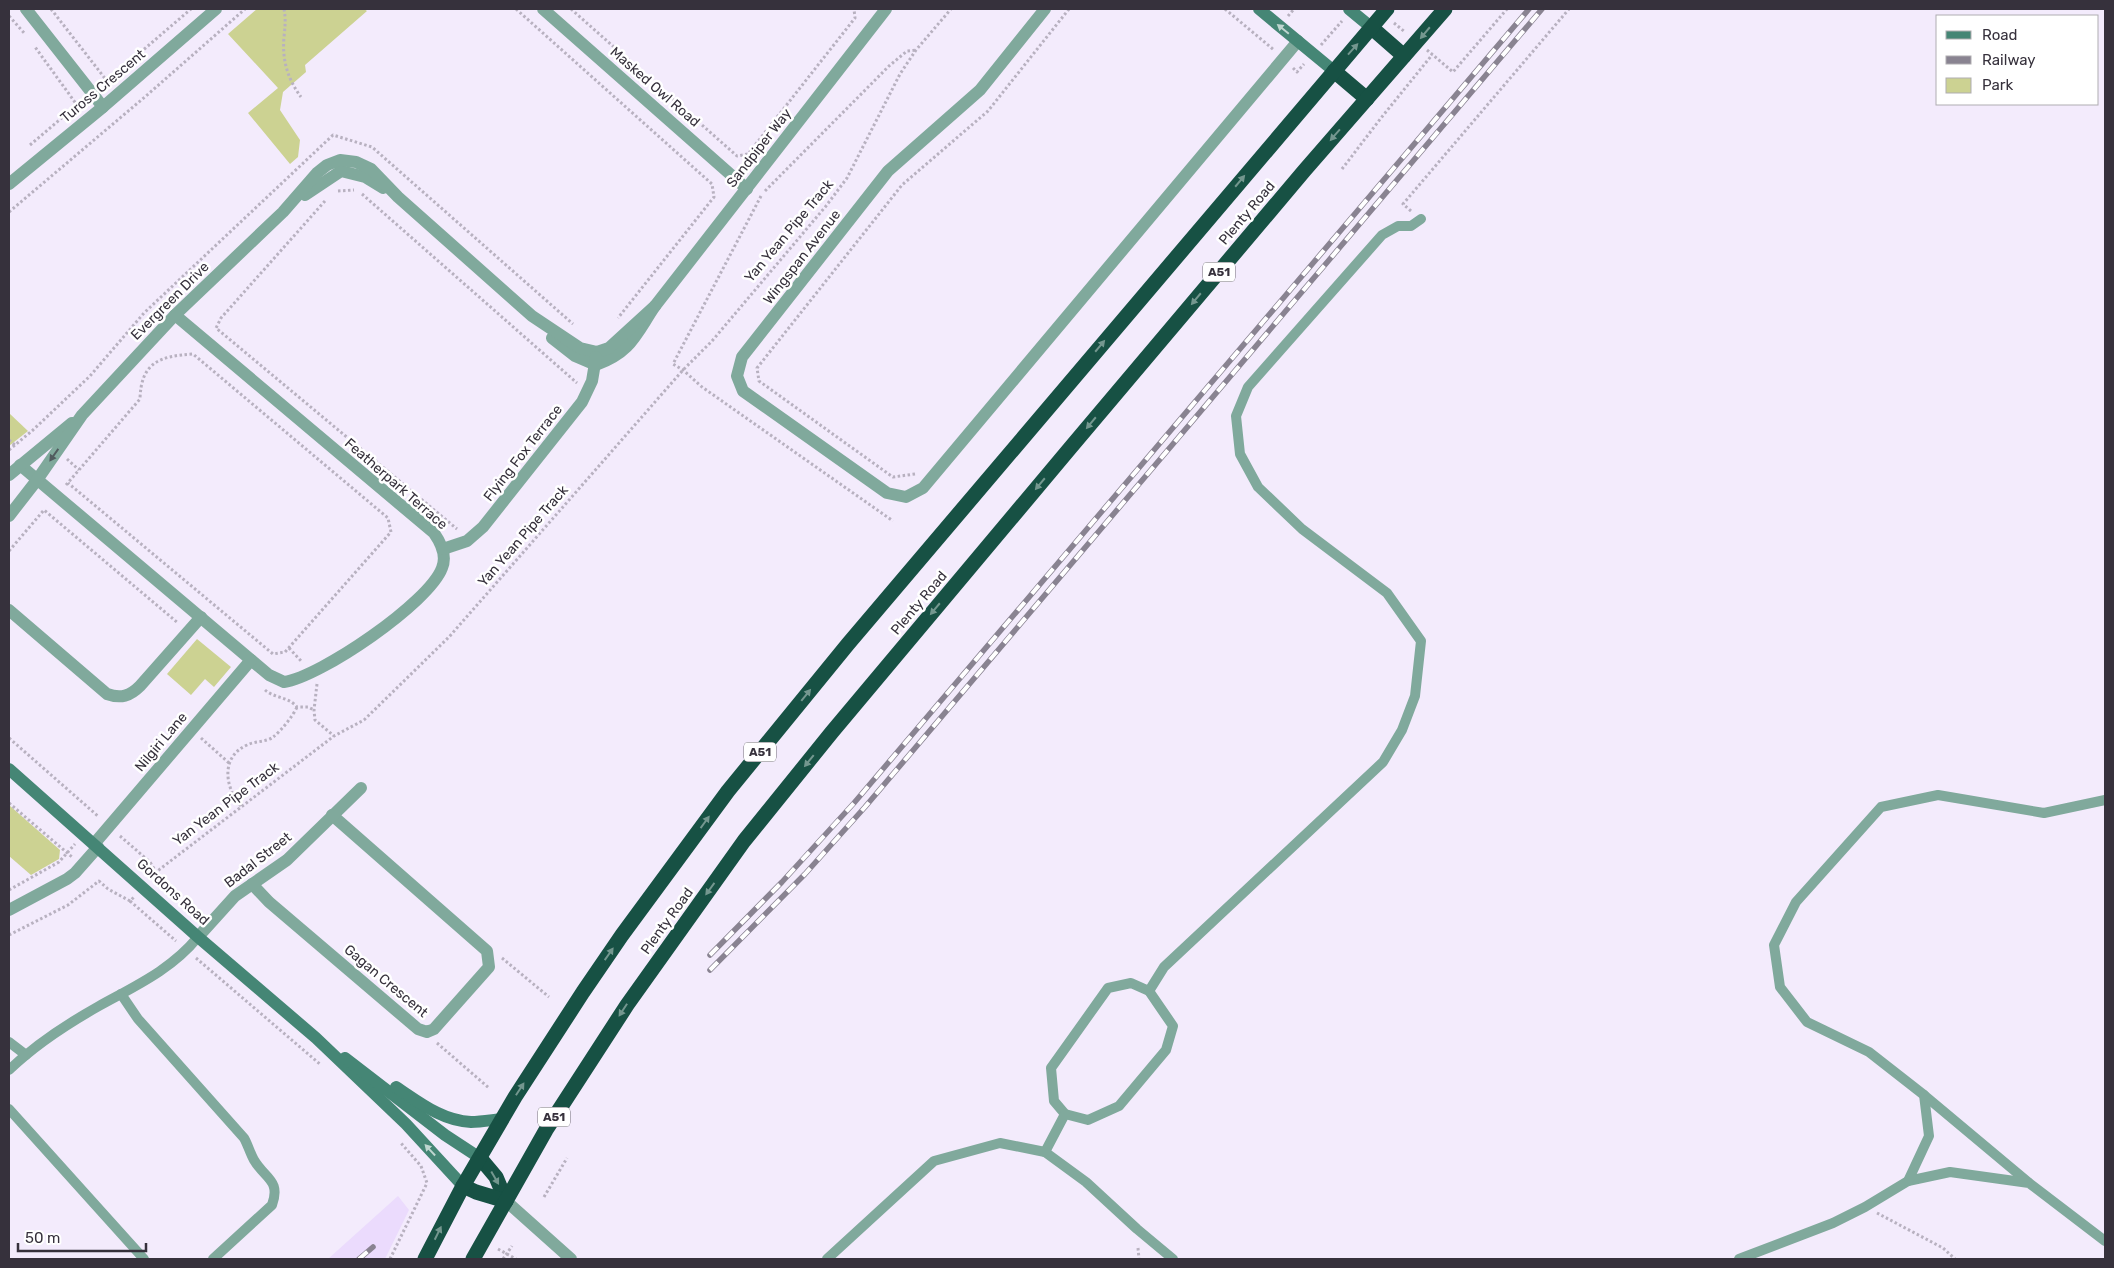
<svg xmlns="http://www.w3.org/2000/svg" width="2114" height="1268" font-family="Rubik,sans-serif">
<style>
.built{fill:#ebdbfd}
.green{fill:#ccd292}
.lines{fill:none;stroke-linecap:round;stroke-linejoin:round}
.path{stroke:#b8b1c0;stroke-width:3;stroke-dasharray:2.5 2.5;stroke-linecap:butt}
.lane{stroke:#80a99c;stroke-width:10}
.street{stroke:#80a99c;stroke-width:12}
.secondary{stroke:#458675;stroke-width:12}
.highway{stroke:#175144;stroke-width:15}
.rail-casing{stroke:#898391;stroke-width:5.5}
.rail{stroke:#fff;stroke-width:4;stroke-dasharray:11;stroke-linecap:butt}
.oneway{fill:#bed5cf}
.oneway2{fill:#74978f}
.oneway3{fill:#505b5e}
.labels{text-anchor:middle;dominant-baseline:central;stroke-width:5;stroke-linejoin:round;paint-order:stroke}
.shield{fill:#fff;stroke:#726f76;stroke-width:1}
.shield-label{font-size:12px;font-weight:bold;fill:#36313c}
.street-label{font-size:14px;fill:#36313c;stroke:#fff}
</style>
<rect width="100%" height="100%" fill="#f3ebfc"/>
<!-- built -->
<polygon class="built" points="398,1196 409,1210 385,1259 328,1259"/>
<!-- green -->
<g class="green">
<polygon points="257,9 364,9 367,11 305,65 306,72 283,92 280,110 300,140 298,157 290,164 248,113 278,88 228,34"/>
<polygon points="9,413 28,431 9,446"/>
<polygon points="197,639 231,667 214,687 205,679 191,695 167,674"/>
<polygon points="9,805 60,850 59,859 31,875 9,856"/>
</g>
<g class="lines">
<!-- path -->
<g class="path">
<polyline points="51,9 107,81 191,9"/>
<path d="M284 9C286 19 285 27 284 37 282 59 287 78 301 97"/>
<polyline points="516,9 712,184 714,197 618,318"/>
<polyline points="571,9 737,156 748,154 855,18 854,9"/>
<polyline points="1225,9 1274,50"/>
<polyline points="9,16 25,34"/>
<polyline points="1288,16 1294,9"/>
<polyline points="1394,23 1405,32"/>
<polyline points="1321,45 1342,21"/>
<polyline points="1427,50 1453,72 1507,9"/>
<polyline points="1293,68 1297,72 1304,64"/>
<polyline points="30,145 77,105 35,47"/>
<polyline points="1342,169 1381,118 1432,55"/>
<polyline points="338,191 354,190"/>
<polyline points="765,191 889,66 907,51 916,50"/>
<polyline points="362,194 577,383"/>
<polyline points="761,196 673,364 683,370 702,387 893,521"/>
<polyline points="325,201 221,318 216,328 457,529"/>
<polyline points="1411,211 1403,204 1569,9"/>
<polyline points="9,212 146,96 245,9"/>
<polyline points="9,440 15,445"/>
<polyline points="9,450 33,430 90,376 144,313 333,135 372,147 573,324"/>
<polyline points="67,459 79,470"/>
<polyline points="915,474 893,477 890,475 759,381 757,368 902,185 988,111 1069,9"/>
<path d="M66 485 140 399C141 362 160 356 193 354L388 518 391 532 285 652 273 654 68 483"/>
<polyline points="9,551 44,510 178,623"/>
<polyline points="289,648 302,662"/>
<polyline points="317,684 314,710 315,720 334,736"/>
<path d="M265 690C274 698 289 697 297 707H308L314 710"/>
<polyline points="9,738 99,817"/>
<polyline points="201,738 229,763"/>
<polyline points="9,803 72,857"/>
<path d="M241 806C225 788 220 757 247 745 255 741 267 742 273 737 281 731 293 716 297 707"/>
<polyline points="120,836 150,862 156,872"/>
<polyline points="151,877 160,869 334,736 364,720 449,637 683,370 712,341 826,206 847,178 900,74 916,50 951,9"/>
<polyline points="9,890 59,862 75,844"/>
<polyline points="130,901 176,941"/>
<polyline points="9,935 68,905 99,881 108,889 130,901 134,897"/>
<polyline points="196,958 321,1065"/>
<polyline points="502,958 549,997"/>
<polyline points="437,1043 489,1088"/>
<polyline points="544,1197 567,1158"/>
<polyline points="1877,1213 1943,1248 1955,1259"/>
<polyline points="1138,1248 1139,1259"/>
<polyline points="498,1249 516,1259"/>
<polyline points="390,1259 427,1183 421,1166 400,1142"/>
<polyline points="503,1259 512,1246"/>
</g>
<!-- lane -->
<g class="lane">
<polygon points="1131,983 1149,991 1173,1026 1166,1050 1119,1106 1088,1120 1065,1114 1054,1101 1051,1068 1108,988"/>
<polyline points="1149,991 1164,967 1383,762 1402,730 1415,696 1421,641 1387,593 1302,529 1258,487 1240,454 1236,416 1248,387 1382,235 1398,226 1411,226 1421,219"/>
<path d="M121 994 138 1019 244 1138C248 1145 250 1153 254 1160 265 1179 281 1180 272 1205L213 1259"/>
<polyline points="9,1042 26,1055"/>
<path d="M9 1070C35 1045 67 1024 99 1006 135 986 171 970 198 937"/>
<polyline points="1924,1095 2028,1182"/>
<polyline points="9,1109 144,1259"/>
<polyline points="1045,1152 1065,1114"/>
<polyline points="1908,1181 1950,1172 2029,1183 2105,1241"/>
<polyline points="827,1259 934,1161 1000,1143 1045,1152 1086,1182 1137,1229 1173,1259"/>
<polyline points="1739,1259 1833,1223 1865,1207 1908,1181 1929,1136 1924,1095 1869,1052 1807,1022 1780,987 1774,945 1796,902 1881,807 1938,795 2044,813 2105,800"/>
</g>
<!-- street -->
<g class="street">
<polyline points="26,9 103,107"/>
<polyline points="543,9 747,189"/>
<polyline points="1045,9 980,90 888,171 742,357 737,376 743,391 887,493 906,497 923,488 1298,41"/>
<polyline points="9,184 103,107 216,9"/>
<polyline points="305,195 341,171 365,177 383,188"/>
<path d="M552 338 575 356 596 365C631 352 635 336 655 306L886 9"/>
<path d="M20 465 269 675 284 682C320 677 429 603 442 568 447 556 441 543 434 533L175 315"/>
<polyline points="9,475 72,423"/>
<polyline points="9,516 37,480 82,415 175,315 283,212 317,173 327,165 340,160 356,162 371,169 398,197 532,316 580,348 597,352 609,348 655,306"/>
<polyline points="443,549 467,541 483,527 582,402 592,381 596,357"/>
<path d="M9 610 107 694C121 699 130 696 140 686L201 617"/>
<polyline points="94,844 251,660"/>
<polyline points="252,884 269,902 418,1029 427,1032 434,1029 489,967 487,951 332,815"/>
<polyline points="9,910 67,879 75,873 98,847"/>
<polyline points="198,937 235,896 287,860 361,788"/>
<polyline points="506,1201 571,1259"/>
</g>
<!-- secondary -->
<g class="secondary">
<polyline points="1259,9 1334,71"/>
<polyline points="1349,9 1372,28"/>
<polyline points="9,769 198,937 316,1038 406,1124 463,1186"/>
<polyline points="345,1058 445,1135 480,1158"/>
<path d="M396 1087C419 1102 442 1121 471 1122 481 1122 492 1120 502 1119"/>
</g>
<!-- highway -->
<g class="highway">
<polyline points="1372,28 1404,56"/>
<polyline points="1334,71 1367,99"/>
<polyline points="480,1158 496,1177 506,1201"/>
<polyline points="463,1186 476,1192 506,1201"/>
<polyline points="425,1259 463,1186 515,1097 583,992 622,935 728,791 848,644 1387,9"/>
<polyline points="473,1259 546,1130 627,1005 744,841 832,732 1071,447 1304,171 1445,9"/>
</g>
<!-- rail casing -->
<g class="rail-casing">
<g id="rail">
<polyline points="710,955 782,882 854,803 1529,9"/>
<polyline points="710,970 805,874 865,807 1542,9"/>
<polyline points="359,1259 373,1247"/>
</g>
</g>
<!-- rail -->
<use href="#rail" class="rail"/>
</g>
<!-- one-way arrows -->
<defs><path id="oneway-solid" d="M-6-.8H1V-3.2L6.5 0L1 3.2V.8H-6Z" transform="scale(1.25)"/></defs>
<g class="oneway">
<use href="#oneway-solid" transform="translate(1283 29) rotate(-141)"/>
<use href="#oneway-solid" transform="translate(430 1150) rotate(-133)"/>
</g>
<g class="oneway2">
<use href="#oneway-solid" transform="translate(1425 33) rotate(130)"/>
<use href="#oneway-solid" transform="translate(1353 49) rotate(-48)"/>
<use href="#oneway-solid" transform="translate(1335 135) rotate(131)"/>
<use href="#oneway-solid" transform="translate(1240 181) rotate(-50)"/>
<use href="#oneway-solid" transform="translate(1196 299) rotate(130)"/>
<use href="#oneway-solid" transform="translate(1100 346) rotate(-50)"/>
<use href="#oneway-solid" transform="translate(1091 423) rotate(130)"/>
<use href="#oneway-solid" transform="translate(1040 484) rotate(130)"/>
<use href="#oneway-solid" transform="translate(935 609) rotate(130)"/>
<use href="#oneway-solid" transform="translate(806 695) rotate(-51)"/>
<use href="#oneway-solid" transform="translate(809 761) rotate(129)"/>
<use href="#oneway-solid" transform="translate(705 822) rotate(-54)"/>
<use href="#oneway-solid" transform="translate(710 889) rotate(126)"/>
<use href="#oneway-solid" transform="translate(609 954) rotate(-55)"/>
<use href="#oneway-solid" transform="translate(623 1010) rotate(123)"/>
<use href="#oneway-solid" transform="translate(520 1089) rotate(-57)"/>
<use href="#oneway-solid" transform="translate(495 1178) rotate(60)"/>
<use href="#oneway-solid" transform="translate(438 1233) rotate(-64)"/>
</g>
<use class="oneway3" href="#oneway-solid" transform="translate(54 455) rotate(125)"/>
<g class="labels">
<!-- shield labels -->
<g class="shield">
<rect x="1203" y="262.5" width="32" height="19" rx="4"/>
<rect x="744" y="742.5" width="32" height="19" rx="4"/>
<rect x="538" y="1107.5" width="32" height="19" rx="4"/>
</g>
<g class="shield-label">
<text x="1219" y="272">A51</text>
<text x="760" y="752">A51</text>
<text x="554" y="1117">A51</text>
</g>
<!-- street labels -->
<g class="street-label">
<text transform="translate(103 86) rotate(-40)">Tuross Crescent</text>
<text transform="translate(655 87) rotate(41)">Masked Owl Road</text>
<text transform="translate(759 148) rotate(-52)">Sandpiper Way</text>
<text transform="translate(1247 213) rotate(-50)">Plenty Road</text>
<text transform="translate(789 231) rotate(-50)">Yan Yean Pipe Track</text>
<text transform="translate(802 257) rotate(-52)">Wingspan Avenue</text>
<text transform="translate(170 301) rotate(-45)">Evergreen Drive</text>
<text transform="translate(523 453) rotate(-52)">Flying Fox Terrace</text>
<text transform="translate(396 484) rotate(41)">Featherpark Terrace</text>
<text transform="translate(523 536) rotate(-49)">Yan Yean Pipe Track</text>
<text transform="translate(919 603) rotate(-50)">Plenty Road</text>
<text transform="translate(161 742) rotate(-50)">Nilgiri Lane</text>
<text transform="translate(226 804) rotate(-37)">Yan Yean Pipe Track</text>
<text transform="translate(258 860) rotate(-38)">Badal Street</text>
<text transform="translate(173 892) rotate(42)">Gordons Road</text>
<text transform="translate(667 921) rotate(-54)">Plenty Road</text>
<text transform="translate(386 981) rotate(40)">Gagan Crescent</text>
</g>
</g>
<!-- border -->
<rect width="2114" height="1268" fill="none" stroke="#36313c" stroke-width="20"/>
<!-- legend -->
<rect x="1936" y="15" width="162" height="90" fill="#ffffff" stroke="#afadb1"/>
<rect x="1946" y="31" width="25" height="8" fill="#458675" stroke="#afadb1"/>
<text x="1982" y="40" font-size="15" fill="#36313c">Road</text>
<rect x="1946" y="56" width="25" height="8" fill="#898391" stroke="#afadb1"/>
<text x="1982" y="65" font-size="15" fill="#36313c">Railway</text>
<rect x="1946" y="78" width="25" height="15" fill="#ccd292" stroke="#afadb1"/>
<text x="1982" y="90" font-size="15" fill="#36313c">Park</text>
<!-- scale -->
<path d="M18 1243v8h128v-8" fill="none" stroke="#36313c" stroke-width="2.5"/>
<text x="25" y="1243" font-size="15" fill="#36313c" stroke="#ffffff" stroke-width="4" paint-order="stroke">50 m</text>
</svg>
